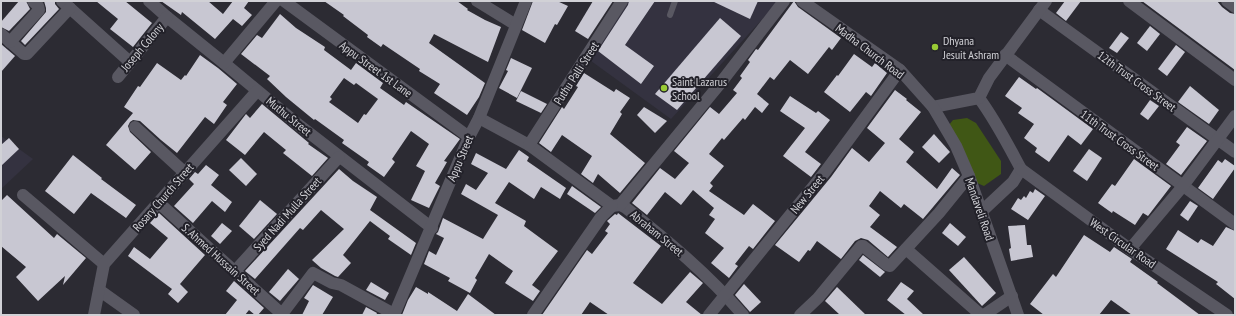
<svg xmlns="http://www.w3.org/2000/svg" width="1236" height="316" font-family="'PT Sans Narrow',sans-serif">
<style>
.built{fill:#343240}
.green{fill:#405715}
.building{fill:#c8c7d2;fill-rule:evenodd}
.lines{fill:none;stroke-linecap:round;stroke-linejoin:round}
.lane{stroke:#595862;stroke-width:6}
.street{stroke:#595862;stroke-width:12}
.secondary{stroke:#595862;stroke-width:12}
.poi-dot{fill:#99cb35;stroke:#222129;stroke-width:1.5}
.labels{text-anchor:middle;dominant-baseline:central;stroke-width:4;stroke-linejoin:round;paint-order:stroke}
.poi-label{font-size:12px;fill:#d1d1d6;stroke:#222129;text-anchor:start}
.street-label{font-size:12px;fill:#d1d1d6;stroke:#222129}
</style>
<rect width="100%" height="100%" fill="#2c2b33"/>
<!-- built -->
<g class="built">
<polygon points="624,1 773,1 777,3 671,119 587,58"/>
<polygon points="1,136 33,159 1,189"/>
</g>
<!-- green -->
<polygon class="green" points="967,118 976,123 1001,161 1001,174 984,186 977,183 949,125 953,120"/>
<!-- building -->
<g class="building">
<polygon points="19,1 26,1 30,9 9,31 1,27 1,22"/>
<polygon points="44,1 55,1 55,4 59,9 25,45 21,41 46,12 46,8"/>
<polygon points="96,1 125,1 152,23 133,47 110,29 118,19"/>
<polygon points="161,1 208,1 223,14 233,1 249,1 244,8 252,15 242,26 233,19 215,39 182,12 181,15"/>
<polygon points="324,1 457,1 468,9 467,10 485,20 501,27 488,62 434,34 429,43 485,83 479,97 467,115 434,93 440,84 419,71 420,69 383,44 381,47 367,37 368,35 343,16 344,15"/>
<polygon points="533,1 557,1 568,6 557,25 555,24 545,43 522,30"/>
<polygon points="593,1 613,1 588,39 575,31"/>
<polygon points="629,1 655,1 625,45 654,66 641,84 598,51 628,5"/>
<polygon points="712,1 758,1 750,19"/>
<polygon points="794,1 798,7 841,38 832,50 829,47 808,74 790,60 774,80 770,77 757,94 769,104 762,113 755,107 745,120 743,118 724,140 722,138 709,154 724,166 710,183 713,186 709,191 744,215 753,204 775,221 753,249 749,246 735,264 738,266 729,278 711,263 724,248 705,233 715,219 709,215 714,208 693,190 681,205 665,192 647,215 632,203 660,168 675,179 689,163 674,151 710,107 719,114 737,93 733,90 742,78 740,76 750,62 748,60 756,49 758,50"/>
<polygon points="1065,1 1081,1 1066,21 1056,13"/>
<polygon points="1142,1 1217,1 1222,7 1230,13 1235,14 1235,70"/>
<path d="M280 14 296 28 325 47 324 50 351 70 356 63 383 83 380 88 404 105 406 102 460 139 444 161 447 162 435 183 440 186 429 208 411 200 425 171 416 166 429 144 411 131 392 159 395 162 384 177 367 165 369 162 342 143 344 140 315 119 314 120 286 97 267 79 270 76 241 54 257 35 262 38ZM344 78 354 85 356 83 378 99 366 115 364 114 358 123 329 102 332 99 330 97Z"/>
<polygon points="720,18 741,36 677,110 655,94"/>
<polygon points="1150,26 1160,34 1147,51 1137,43"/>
<polygon points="1121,32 1129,38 1117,53 1109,48"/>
<polygon points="1,44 15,56 1,72"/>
<polygon points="1176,45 1185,52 1167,76 1158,69"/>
<polygon points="854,54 872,67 875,63 887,73 871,96 866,92 850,112 824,92 837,75 838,76"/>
<polygon points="200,55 218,68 237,84 223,102 227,105 214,124 205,117 177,153 161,140 140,121 133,120 130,122 128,126 130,132 151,152 135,170 106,145 133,113 124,107 138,86 140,87 157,63 181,80 185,75 186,76"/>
<polygon points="511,58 532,68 517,98 499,88 508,71 506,70"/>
<polygon points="584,73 614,92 616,89 630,98 620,112 622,114 610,134 645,163 620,193 598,174 593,183 581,174 592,156 562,135 551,152 539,143 562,107 564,109 578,87 576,86"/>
<polygon points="1019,77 1036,89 1037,88 1093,129 1081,145 1068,135 1049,162 1035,152 1037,148 1024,138 1034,124 1018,113 1022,108 1005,96"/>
<polygon points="1190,86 1219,110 1209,124 1178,102"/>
<polygon points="895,90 907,99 906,100 921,112 899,139 914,152 906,162 937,189 952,168 960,175 923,219 904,204 901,208 880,191 869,206 880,215 870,227 897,247 888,257 868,240 861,238 855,241 841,259 817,241 810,251 808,250 799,262 775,245 831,177 852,148 869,162 885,143 867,128"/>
<polygon points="521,91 547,104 541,113 516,101"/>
<polygon points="790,96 816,113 818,111 830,120 805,152 821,164 811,177 783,156 805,128 780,111"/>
<polygon points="1150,100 1159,106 1148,120 1140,114"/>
<polygon points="262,104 309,143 308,144 328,158 312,176 283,153 286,150 264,132 245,155 226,140 246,114 250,118"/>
<polygon points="644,107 667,121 655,133 637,115"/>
<polygon points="1187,127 1207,141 1181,175 1166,164 1180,145 1176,142"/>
<polygon points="934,134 950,152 939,163 922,147"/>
<polygon points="9,138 19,149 1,166 1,145"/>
<polygon points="1089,149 1102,158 1087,181 1073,171"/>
<polygon points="519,150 529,157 527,161 566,188 560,199 541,187 534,199 509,182 495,203 526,221 524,226 558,251 532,285 540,291 533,301 505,283 513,271 489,254 475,278 477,280 470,293 448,281 450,278 424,264 429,251 436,255 444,238 436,234 438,232 443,218 483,239 498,215 461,194 466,184 476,190 488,173 471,164 476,153 506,169"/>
<polygon points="73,155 102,178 101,179 136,205 126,218 91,193 74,214 45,191"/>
<polygon points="241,158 257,174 246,186 229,170"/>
<polygon points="1134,159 1171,186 1148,216 1143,213 1135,225 1113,211 1112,213 1098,203 1112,184 1115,186"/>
<polygon points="1225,159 1235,166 1235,168 1213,199 1198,188 1218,160 1222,163"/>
<polygon points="206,165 219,175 211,185 232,202 225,212 212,201 193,223 174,206 194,184 189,179 195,172 198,174"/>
<polygon points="339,169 353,181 377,197 370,210 416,243 411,255 388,239 390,236 370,221 343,255 351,263 338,277 335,276 321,268 312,260 344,229 321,210 303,230 300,228 255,279 245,271"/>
<polygon points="572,186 601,207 595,213 567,194"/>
<polygon points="1035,189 1045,196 1028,220 1011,209 1018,198 1021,200 1024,196 1026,198 1030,191 1033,193"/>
<polygon points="7,195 54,238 57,234 86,258 63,285 65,276 38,301 16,277 26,267 1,246 1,201"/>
<polygon points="260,200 277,214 254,239 239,226"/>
<polygon points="1190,201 1198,206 1188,221 1180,215"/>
<polygon points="159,213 205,255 180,284 188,292 178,303 168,294 172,289 128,256 134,247 150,259 168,238 150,223"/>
<polygon points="618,213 661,246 633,283 662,304 690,272 703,283 686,302 702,315 609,315 590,302 581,315 542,315 587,250 592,254 608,233 605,231 610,224 607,221 615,214 617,215"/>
<polygon points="222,223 232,231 220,244 211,236"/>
<polygon points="950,223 966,237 958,246 942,233"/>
<polygon points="1025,225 1027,245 1031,245 1033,257 1011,261 1009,249 1011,248 1008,226"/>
<polygon points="1226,227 1235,231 1235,299 1216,284 1218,282 1166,249 1178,230 1198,243 1201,239 1213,246"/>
<polygon points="1084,235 1110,252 1114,247 1132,259 1130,262 1158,282 1157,283 1200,315 1132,315 1111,300 1099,315 1044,315 1030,304 1053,274 1056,277"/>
<polygon points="863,255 885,272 880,277 859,260"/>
<polygon points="964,257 996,293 982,306 949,270"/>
<polygon points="288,269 299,279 280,301 269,292"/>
<polygon points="234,281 264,308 258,315 255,315 249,310 245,315 225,315 237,300 226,291"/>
<polygon points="371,282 389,293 385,300 366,290"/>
<polygon points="901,282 914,291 907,299 924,315 906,315 887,300"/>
<polygon points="744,284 761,302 750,312 735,295"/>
<polygon points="313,285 333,297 322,315 302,315 309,301 304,298"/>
<polygon points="416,287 428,294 428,292 457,311 468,294 496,315 402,315 408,300"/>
<polygon points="837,287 866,315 840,315 825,301"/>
<polygon points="366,307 377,313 376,315 362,315"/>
</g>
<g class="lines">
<!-- lane -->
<polyline class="lane" points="670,15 675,1"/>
<!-- street -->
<g class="street">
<polyline points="62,1 130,62"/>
<polyline points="149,1 167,17 224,63 299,125 432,228"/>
<polyline points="284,1 469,137"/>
<polyline points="477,1 516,25"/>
<polyline points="1129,1 1235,80"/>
<polyline points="1227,1 1235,7"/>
<polyline points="1039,10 1235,152"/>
<polyline points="1,34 24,54 27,54 70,8"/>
<polyline points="10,42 39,10 38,6 33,1"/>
<polyline points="1005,55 1235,224"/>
<polyline points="224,63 276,1"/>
<polyline points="118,77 167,17"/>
<path d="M979 98C996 121 1008 145 1021 169L1013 182 981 212"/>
<polyline points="933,107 979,98 989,78 1046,1"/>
<path d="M479 118 529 145 612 206 620 205 626 208C668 241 708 274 743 315"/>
<polyline points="135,127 184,172"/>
<polyline points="529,145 622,1"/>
<polyline points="1021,169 1130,249 1227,315"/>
<polyline points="23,195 104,264"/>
<polyline points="159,203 283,315"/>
<polyline points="620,205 719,85 784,1"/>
<polyline points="906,249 981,315"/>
<polyline points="1130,249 1183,186 1235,116"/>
<polyline points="235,271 339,157"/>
<polyline points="99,290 134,315"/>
<polyline points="282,314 313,273 332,283 341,285 394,314"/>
<polyline points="94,315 104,264 257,91"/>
<polyline points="533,315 601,217 612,206"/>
<polyline points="709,315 825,172 900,70"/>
<polyline points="800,315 818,298 861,246 863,246 887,265 890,266 939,213 969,176"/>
<polyline points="984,315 1012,296"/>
</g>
<!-- secondary -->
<g class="secondary">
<polyline points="802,1 900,70 933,107 956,146 969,176 1018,315"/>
<polyline points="394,315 469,137 479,118 526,1"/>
</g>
</g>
<!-- markers -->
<g class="poi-dot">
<circle cx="935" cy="47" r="4"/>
<circle cx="664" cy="88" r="4"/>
</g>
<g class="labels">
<!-- poi labels -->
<g class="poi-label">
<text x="943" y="40">Dhyana<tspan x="943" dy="14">Jesuit Ashram</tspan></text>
<text x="672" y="81">Saint Lazarus<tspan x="672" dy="14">School</tspan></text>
</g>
<!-- street labels -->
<g class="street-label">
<text transform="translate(142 47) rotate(-50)">Joseph Colony</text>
<text transform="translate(870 51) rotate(37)">Madha Church Road</text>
<text transform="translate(376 69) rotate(36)">Appu Street 1st Lane</text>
<text transform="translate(576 73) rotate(-57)">Puthu Palli Street</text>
<text transform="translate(1137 81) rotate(36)">12th Trust Cross Street</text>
<text transform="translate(289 116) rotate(39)">Muthu Street</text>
<text transform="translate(1120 140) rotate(36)">11th Trust Cross Street</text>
<text transform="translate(460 158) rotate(-67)">Appu Street</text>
<text transform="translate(807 194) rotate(-51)">New Street</text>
<text transform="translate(163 197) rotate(-49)">Rosary Church Street</text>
<text transform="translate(980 209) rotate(71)">Mandaveli Road</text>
<text transform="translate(287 214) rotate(-48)">Syed Nadi Mulla Street</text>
<text transform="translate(657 233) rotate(39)">Abraham Street</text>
<text transform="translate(1123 243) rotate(35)">West Circular Road</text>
<text transform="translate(221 259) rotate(42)">S. Ahmed Hussain Street</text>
</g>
</g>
<!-- border -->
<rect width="1236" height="316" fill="none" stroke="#d1d1d6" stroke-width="4"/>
</svg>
